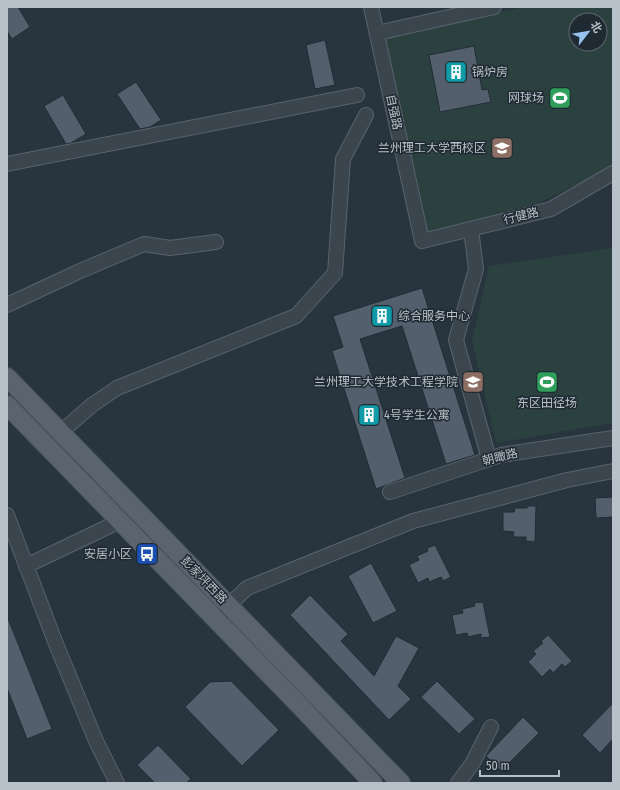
<svg xmlns="http://www.w3.org/2000/svg" width="620" height="790" font-family="'Fira Sans Condensed','Noto Sans SC',sans-serif">
<style>
.green{fill:#2b4140;fill-rule:evenodd}
.building{fill:#535f6c;stroke:#222c35}
.lines{fill:none;stroke-linecap:round;stroke-linejoin:round}
.minor-casing{stroke:#59636c;stroke-width:16}
.major-casing{stroke:#48515a;stroke-width:20}
.minor{stroke:#3b454e;stroke-width:14}
.major{stroke:#5a646e;stroke-width:18}
.labels{text-anchor:middle;dominant-baseline:central;stroke-width:3;stroke-linejoin:round;paint-order:stroke}
.poi-label{font-size:12px;fill:#b8c0c9;stroke:#202a33;text-anchor:end}
.street-label{font-size:12px;fill:#b8c0c9;stroke:#202a33}
</style>
<rect width="100%" height="100%" fill="#28343e"/>
<!-- green -->
<g class="green">
<path d="M524 7H613V167L541 202 427 233 384 38ZM576 20H600V44H576Z"/>
<polygon points="613,248 613,423 496,443 472,341 489,266"/>
</g>
<!-- building -->
<g class="building">
<polygon points="7,7 18,7 30,27 12,39 7,31"/>
<polygon points="325,40 335,85 315,89 306,45"/>
<polygon points="474,46 482,90 488,89 491,102 440,112 429,55"/>
<polygon points="136,82 161,120 150,127 140,129 117,94"/>
<polygon points="63,95 86,134 71,143 66,144 44,106"/>
<polygon points="422,288 475,455 446,464 402,326 360,339 405,478 376,489 332,351 343,347 333,316"/>
<polygon points="613,497 613,517 596,518 595,498"/>
<polygon points="528,506 536,506 535,542 526,541 526,537 513,537 514,532 503,531 503,512 514,512 515,508 527,508"/>
<polygon points="435,545 451,577 443,581 441,577 429,582 428,578 418,583 409,565 419,560 417,556 428,551 427,548"/>
<polygon points="371,563 397,611 373,623 348,576"/>
<polygon points="310,595 348,634 341,641 374,676 396,636 419,648 398,686 411,699 389,720 290,615"/>
<polygon points="483,602 490,637 481,638 481,634 468,637 467,633 456,635 452,615 463,613 462,609 475,606 474,603"/>
<polygon points="7,616 52,729 27,739 7,688"/>
<polygon points="548,635 572,661 565,667 562,664 553,673 550,669 542,677 528,662 536,654 533,651 543,643 541,641"/>
<polygon points="231,681 279,730 242,766 185,707 210,682"/>
<polygon points="437,681 475,719 459,734 421,697"/>
<polygon points="613,703 613,739 600,753 582,735"/>
<polygon points="523,717 539,733 501,771 486,756"/>
<polygon points="158,745 191,779 186,783 155,783 137,765"/>
</g>
<g class="lines">
<!-- minor casing -->
<g class="minor-casing">
<g id="minor">
<polyline points="371,7 422,241 551,209 613,173"/>
<polyline points="377,33 494,7"/>
<polyline points="7,164 357,95"/>
<polyline points="471,229 476,269 456,340 489,459"/>
<polyline points="7,305 80,271 144,244 170,248 216,242"/>
<polyline points="61,432 92,405 117,388 296,316 335,273 343,159 366,115"/>
<polyline points="390,492 501,455 613,438"/>
<polyline points="7,515 56,644 96,741 117,783"/>
<polyline points="26,566 120,521"/>
<polyline points="218,622 229,605 247,588 413,521 567,480 613,471"/>
<polyline points="458,783 472,764 491,727"/>
</g>
</g>
<!-- major casing -->
<g class="major-casing">
<g id="major">
<polyline points="7,377 401,783"/>
<polyline points="7,405 302,708 373,783"/>
</g>
</g>
<!-- minor -->
<use href="#minor" class="minor"/>
<!-- major -->
<use href="#major" class="major"/>
</g>
<!-- icons -->
<defs>
<g id="building-square" transform="scale(1.15)"><rect x="-9" y="-9" width="18" height="18" rx="4" fill="#0f9aa8" stroke="#202a33"/><path d="M-4-6H4V6H1V3H-1V6H-4ZM-2.5-4.3h1.7v1.8h-1.7ZM.8-4.3h1.7v1.8H.8ZM-2.5-1h1.7V.8h-1.7ZM.8-1h1.7V.8H.8Z" fill="#fff"/></g>
<g id="stadium-square" transform="scale(1.15)"><rect x="-9" y="-9" width="18" height="18" rx="4" fill="#2e9e5b" stroke="#202a33"/><path d="M0-5a6.5 5 0 1 0 0 10a6.5 5 0 1 0 0-10ZM-3.5-1.8h7v3.6h-7Z" fill="#fff"/></g>
<g id="university-square" transform="scale(1.15)"><rect x="-9" y="-9" width="18" height="18" rx="4" fill="#8d6e63" stroke="#202a33"/><path d="M0-5L7-2L0 1L-7-2ZM-4 1L0 2.5L4 1V4Q0 6-4 4Z" fill="#fff"/></g>
<g id="bus-square" transform="scale(1.15)"><rect x="-9" y="-9" width="18" height="18" rx="4" fill="#1a4fb4" stroke="#202a33"/><path d="M-5-6H5V4H4V6H2V4H-2V6H-4V4H-5ZM-3.5-4V0h7V-4ZM-3.5 1.2v1.5H-2V1.2ZM2 1.2v1.5H3.5V1.2Z" fill="#fff"/></g>
</defs>
<g fill-rule="evenodd">
<use href="#building-square" x="456" y="72"/>
<use href="#stadium-square" x="560" y="98"/>
<use href="#university-square" x="502" y="148"/>
<use href="#building-square" x="382" y="316"/>
<use href="#university-square" x="473" y="382"/>
<use href="#stadium-square" x="547" y="382"/>
<use href="#building-square" x="369" y="415"/>
<use href="#bus-square" x="147" y="554"/>
</g>
<g class="labels">
<!-- poi labels -->
<g class="poi-label">
<text x="472" y="72" text-anchor="start">锅炉房</text>
<text x="544" y="98">网球场</text>
<text x="486" y="148">兰州理工大学西校区</text>
<text x="398" y="316" text-anchor="start">综合服务中心</text>
<text x="458" y="382">兰州理工大学技术工程学院</text>
<text x="547" y="403" text-anchor="middle">东区田径场</text>
<text x="384" y="415" text-anchor="start">4号学生公寓</text>
<text x="132" y="554">安居小区</text>
</g>
<!-- street labels -->
<g class="street-label">
<text transform="translate(394 112) rotate(78)">自强路</text>
<text transform="translate(521 216) rotate(-14)">行健路</text>
<text transform="translate(500 457) rotate(-14)">朝瞰路</text>
<text transform="translate(204 580) rotate(46)">彭家坪西路</text>
</g>
</g>
<!-- border -->
<rect width="620" height="790" fill="none" stroke="#b8c0c9" stroke-width="16"/>
<!-- north arrow -->
<g transform="translate(588 32) rotate(59)"><circle r="19" fill="#202a33" stroke="#5d666f"/>
<path d="M0-3L7 15L0 10L-7 15Z" fill="#96c2ef"/>
<text y="-6" font-size="11" font-weight="bold" text-anchor="middle" fill="#b8c0c9">北</text>
</g>
<!-- scale -->
<path d="M480 770v6h79v-6" fill="none" stroke="#b8c0c9" stroke-width="2"/>
<text x="486" y="770" font-size="12" fill="#b8c0c9" stroke="#202a33" stroke-width="3" paint-order="stroke">50 m</text>
</svg>
